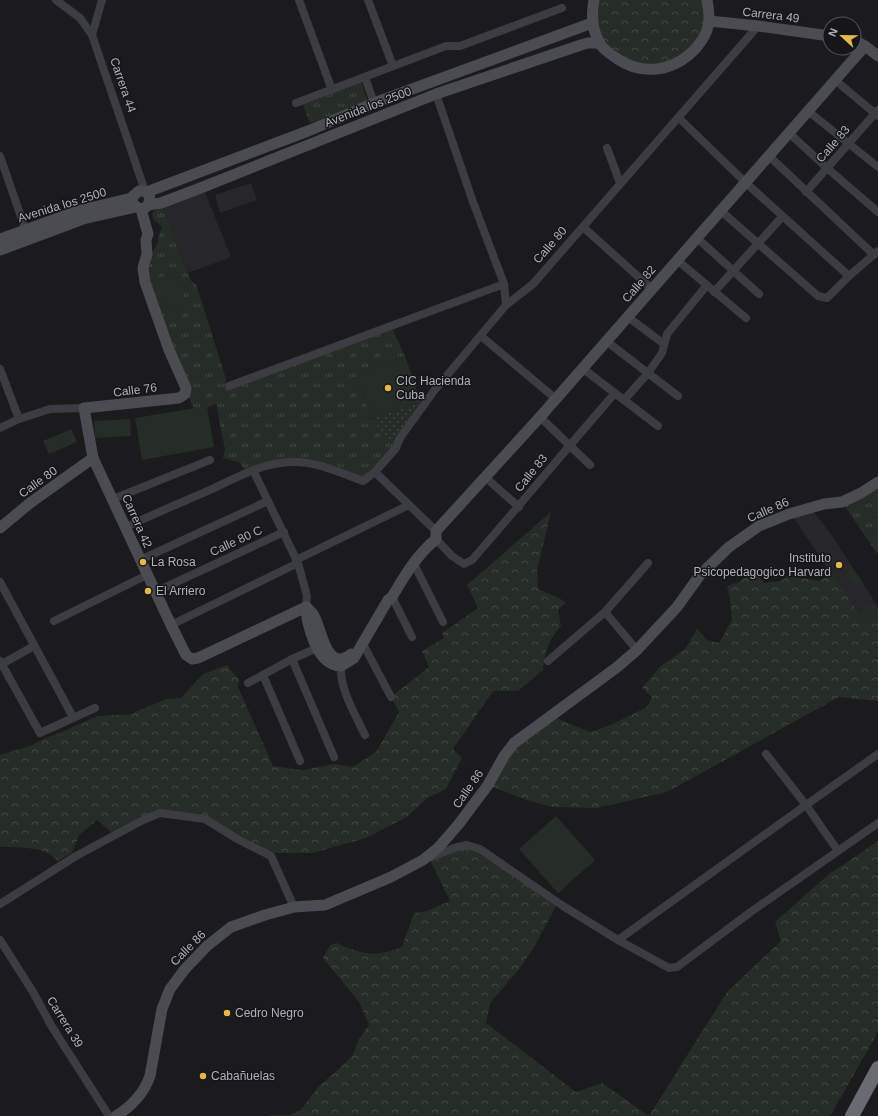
<svg xmlns="http://www.w3.org/2000/svg" width="878" height="1116" font-family="Arial,sans-serif">
<style>
.built{fill:#27272a}
.grass{fill:url(#grass-tufts)}
.forest{fill:url(#forest-crowns)}
.park{fill:url(#park-dots)}
.pitch{fill:#252d26}
.lines{fill:none;stroke-linecap:round;stroke-linejoin:round}
.street{stroke:#3c3d42;stroke-width:8}
.secondary{stroke:#4a4c52;stroke-width:11}
.highway{stroke:#696b72;stroke-width:14}
.poi-dot{fill:#e4b84c;stroke:#161618;stroke-width:1.5}
.labels{text-anchor:middle;dominant-baseline:central;stroke-width:3;stroke-linejoin:round;paint-order:stroke}
.street-label{font-size:12px;fill:#afb2bb;stroke:#161618}
.poi-label{font-size:12px;fill:#afb2bb;stroke:#161618;text-anchor:start}
</style>
<defs>
<pattern id="grass-tufts" width="24" height="20" patternUnits="userSpaceOnUse"><rect width="24" height="20" fill="#252d26"/><path d="M3 7l-1-3M5 7V3M7 7l1-3M15 17l-1-3M17 17v-4M19 17l1-3" fill="none" stroke="#424944"/></pattern>
<pattern id="forest-crowns" width="20" height="18" patternUnits="userSpaceOnUse"><rect width="20" height="18" fill="#252d26"/><path d="M2 6a3 3 0 1 1 6 0M12 15a3 3 0 1 1 6 0" fill="none" stroke="#424944"/></pattern>
<pattern id="park-dots" width="8" height="8" patternUnits="userSpaceOnUse"><rect width="8" height="8" fill="#252d26"/><path d="M2 2h.1M6 6h.1" fill="none" stroke="#424944" stroke-width="1.8" stroke-linecap="round"/></pattern>
</defs>
<rect width="100%" height="100%" fill="#1b1b1d"/>
<!-- built -->
<g class="built">
<polygon points="251,183 257,200 220,213 215,195"/>
<polygon points="203,187 231,257 188,273 162,206"/>
<polygon points="814,512 835,540 878,607 878,616 865,624 792,515"/>
</g>
<!-- grass -->
<g class="grass">
<polygon points="361,82 368,102 310,123 303,105"/>
<polygon points="162,206 191,281 196,284 226,379 225,385 230,392 229,386 391,326 405,356 356,374 372,419 396,448 363,481 299,458 294,462 247,473 239,462 223,458 225,449 216,404 203,409 193,408 170,345 147,275 148,261 158,242 158,238 162,227 153,218 152,213"/>
<polygon points="878,480 878,555 842,502"/>
</g>
<!-- forest -->
<g class="forest">
<polygon points="594,0 707,0 709,21 683,60 640,69 601,46"/>
<path d="M551 512 537 570 538 589 559 598 566 603 558 610 561 626C548 640 545 652 543 670L518 691H493L453 749 462 758 446 789 427 798 407 817 366 838 313 853H274L239 840 205 819 164 810 115 835 97 820 79 835 72 853 58 861C43 845 20 848 0 847V755L30 746 45 738 57 734 98 716 132 714 137 711 167 699 181 698 203 674 227 665 239 680 238 687 273 766 302 770 335 764 353 767 376 752 399 712 391 697 429 667 422 651 444 638 442 633 478 608 467 585Z"/>
<polygon points="754,571 764,583 781,581 788,576 819,581 832,574 865,623 878,616 878,701 839,697 667,792 597,808 552,807 527,800 488,785 501,762 551,716 590,732 611,725 647,707 652,697 642,688 661,666 685,649 697,629 707,640 719,643 732,620 730,599 727,586 739,582"/>
<polygon points="878,841 878,1032 830,1116 649,1116 727,992 781,941 775,922 828,875"/>
<path d="M471 846 558 902 536 944 520 968 490 1003 486 1023 576 1092 602 1083 649 1116H270L271 1115H289L301 1110 318 1087 340 1068 352 1056 359 1039 369 1025 359 1002 323 958 330 945 337 943C361 955 377 957 402 947L410 924 414 913 427 911 450 901 429 858Z"/>
</g>
<!-- park -->
<polygon class="park" points="421,402 424,405 396,448 372,419"/>
<!-- pitch -->
<g class="pitch">
<polygon points="174,272 186,303 164,311 152,281"/>
<polygon points="405,356 421,402 372,419 356,374"/>
<polygon points="207,406 214,447 142,460 135,418"/>
<polygon points="130,419 131,436 95,438 94,421"/>
<polygon points="71,429 77,442 49,454 43,441"/>
<polygon points="853,568 861,580 853,585 845,573"/>
<polygon points="874,603 878,609 878,614 866,622 860,612"/>
<polygon points="556,816 595,860 558,893 519,849"/>
</g>
<g class="lines">
<!-- street -->
<g class="street">
<polyline points="56,0 80,18 92,35 145,191"/>
<polyline points="299,0 332,90"/>
<polyline points="368,0 393,66"/>
<polyline points="92,35 102,0"/>
<polyline points="365,77 374,103"/>
<polyline points="835,80 878,116"/>
<polyline points="436,94 473,202 504,284 506,305"/>
<polyline points="296,103 446,46 460,46 562,8"/>
<polyline points="808,111 878,167"/>
<polyline points="679,118 746,183 849,276"/>
<polyline points="789,133 827,168 878,212"/>
<polyline points="607,148 620,183"/>
<polyline points="0,156 27,234"/>
<polyline points="769,156 874,255"/>
<polyline points="806,192 878,110"/>
<polyline points="721,211 818,296 827,298 849,276 878,251"/>
<polyline points="583,227 652,289"/>
<polyline points="697,238 759,294"/>
<polyline points="677,260 746,318"/>
<polyline points="714,292 782,217"/>
<polyline points="628,317 664,344"/>
<polyline points="481,336 556,399"/>
<polyline points="606,341 678,396"/>
<polyline points="582,368 658,426"/>
<polyline points="0,369 19,419"/>
<polyline points="229,386 504,284"/>
<polyline points="624,400 648,373 662,353 667,334 707,285"/>
<polyline points="540,417 590,465"/>
<polyline points="0,428 19,419 50,409 84,408"/>
<polyline points="253,470 298,563 307,596 306,607"/>
<polyline points="375,472 436,531"/>
<polyline points="485,477 519,507"/>
<polyline points="113,499 210,460"/>
<path d="M126 527C154 514 182 502 210 490 236 478 263 462 293 462 316 461 341 473 363 481L375 472 396 448 400 438 434 391 506 305 533 284 758 26"/>
<path d="M436 539 452 556 464 564 472 560C520 505 567 448 615 393"/>
<polyline points="140,560 268,501"/>
<polyline points="296,560 409,505"/>
<polyline points="413,562 443,622"/>
<polyline points="0,582 73,717"/>
<polyline points="155,592 284,532"/>
<polyline points="392,597 412,637"/>
<polyline points="605,612 637,650"/>
<polyline points="54,621 147,575"/>
<polyline points="171,625 298,563"/>
<polyline points="362,642 391,697"/>
<polyline points="292,659 334,757"/>
<polyline points="0,661 40,733 95,708"/>
<polyline points="548,661 605,612 648,563"/>
<polyline points="2,664 34,646"/>
<path d="M341 666C339 688 356 716 365 735"/>
<polyline points="263,675 300,761"/>
<polyline points="248,683 292,659 317,648"/>
<polyline points="766,754 806,805 838,851"/>
<polyline points="431,857 457,847 467,845 480,849 563,906 618,940 669,968 677,967 752,911 878,823"/>
<polyline points="0,904 76,856 143,820 160,813 205,819 239,840 271,856 294,907"/>
<polyline points="0,940 33,992 52,1027 109,1116"/>
<polyline points="618,940 806,805 878,754"/>
</g>
<!-- secondary -->
<g class="secondary">
<path d="M594 0C591 15 592 30 600 44 604 50 610 54 616 58 643 77 675 71 696 48 710 32 711 20 707 0"/>
<polyline points="709,21 758,26 830,36"/>
<polyline points="854,40 865,46 878,56"/>
<polyline points="147,192 308,131 374,103 592,23"/>
<polyline points="148,205 161,203 203,187 436,94 581,45 588,43 600,43"/>
<polyline points="141,209 148,234 146,240 147,254 143,268 145,282 169,350 186,388 185,394 179,398 84,408 93,458 171,625 186,655 192,659 198,658 306,607"/>
<polyline points="0,239 81,210 132,198"/>
<path d="M0 250 83 219 136 207 143 209C149 206 151 201 149 195L145 191H139L133 196 132 202 136 207"/>
<polyline points="0,528 30,503 93,458"/>
<path d="M306 607C306 621 314 648 324 658 329 663 334 666 341 666L354 658 388 600 392 597C405 575 416 556 436 539V531L540 417 865 46"/>
<path d="M306 607C308 609 311 611 313 614 322 627 325 674 351 654"/>
<path d="M116 1116C132 1106 144 1093 150 1076L162 1009 170 989 185 969 207 946 231 927 265 915 294 907 325 905 391 877 423 860 438 848 458 825 488 785 504 756 514 743 616 668 637 650 677 607 700 575 729 547 759 526 789 514 824 504 842 502 861 493 878 482"/>
</g>
<!-- highway -->
<polyline class="highway" points="852,1116 878,1068"/>
</g>
<!-- markers -->
<g class="poi-dot">
<circle cx="388" cy="388" r="4"/>
<circle cx="143" cy="562" r="4"/>
<circle cx="839" cy="565" r="4"/>
<circle cx="148" cy="591" r="4"/>
<circle cx="227" cy="1013" r="4"/>
<circle cx="203" cy="1076" r="4"/>
</g>
<g class="labels">
<!-- street labels -->
<g class="street-label">
<text transform="translate(771 15) rotate(7)">Carrera 49</text>
<text transform="translate(123 85) rotate(71)">Carrera 44</text>
<text transform="translate(368 107) rotate(-21)">Avenida los 2500</text>
<text transform="translate(833 144) rotate(-49)">Calle 83</text>
<text transform="translate(62 205) rotate(-17)">Avenida los 2500</text>
<text transform="translate(550 245) rotate(-49)">Calle 80</text>
<text transform="translate(639 284) rotate(-49)">Calle 82</text>
<text transform="translate(135 390) rotate(-7)">Calle 76</text>
<text transform="translate(531 473) rotate(-51)">Calle 83</text>
<text transform="translate(38 482) rotate(-36)">Calle 80</text>
<text transform="translate(768 510) rotate(-24)">Calle 86</text>
<text transform="translate(137 521) rotate(66)">Carrera 42</text>
<text transform="translate(236 541) rotate(-25)">Calle 80 C</text>
<text transform="translate(468 789) rotate(-55)">Calle 86</text>
<text transform="translate(188 948) rotate(-45)">Calle 86</text>
<text transform="translate(65 1022) rotate(58)">Carrera 39</text>
</g>
<!-- poi labels -->
<g class="poi-label">
<text x="396" y="381">CIC Hacienda<tspan x="396" dy="14">Cuba</tspan></text>
<text x="831" y="558" text-anchor="end">Instituto<tspan x="831" dy="14">Psicopedagogico Harvard</tspan></text>
<text x="151" y="562">La Rosa</text>
<text x="156" y="591">El Arriero</text>
<text x="235" y="1013">Cedro Negro</text>
<text x="211" y="1076">Cabañuelas</text>
</g>
</g>
<!-- north arrow -->
<g transform="translate(842 36) rotate(292)"><circle r="19" fill="#161618" stroke="#535459"/>
<path d="M0-3L7 15L0 10L-7 15Z" fill="#e4b84c"/>
<text y="-6" font-size="11" font-weight="bold" text-anchor="middle" fill="#afb2bb">N</text>
</g>
</svg>
